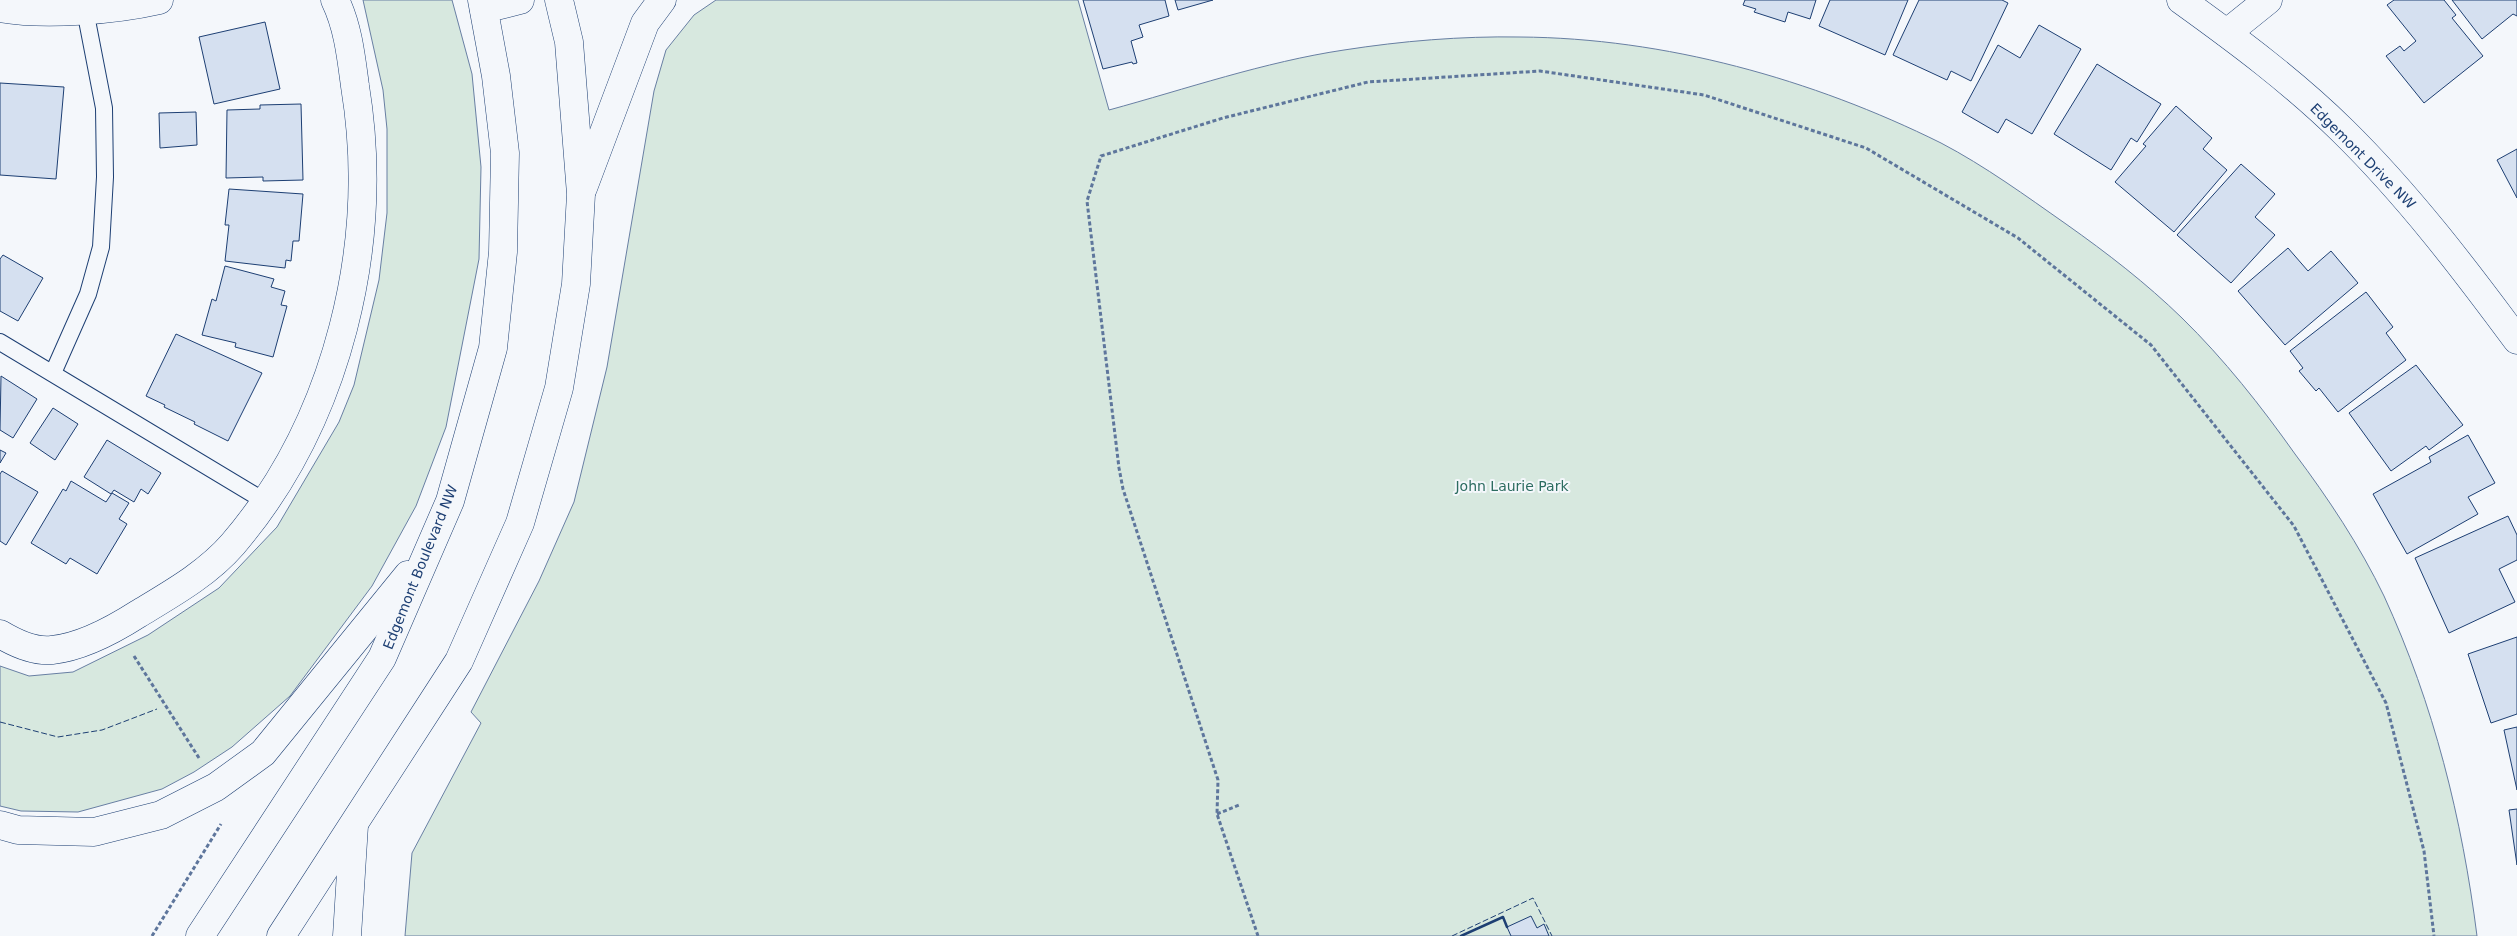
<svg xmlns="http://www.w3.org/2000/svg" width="2517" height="936" font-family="'DejaVu Sans',sans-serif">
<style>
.green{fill:#d7e8df;stroke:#687fa3}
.building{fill:#d5e0f0;stroke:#1d3f73}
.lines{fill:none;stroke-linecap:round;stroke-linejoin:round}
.service-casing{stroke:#1d3f73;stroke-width:18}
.minor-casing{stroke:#1d3f73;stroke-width:29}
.secondary-casing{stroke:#1d3f73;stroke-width:29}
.path{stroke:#5e769c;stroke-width:3;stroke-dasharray:4 2.5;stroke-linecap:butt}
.service{stroke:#f4f7fb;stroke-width:16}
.minor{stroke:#f4f7fb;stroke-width:28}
.secondary{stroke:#f4f7fb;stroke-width:28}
.fence{stroke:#1d3f73;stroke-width:1;stroke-dasharray:6 2.5;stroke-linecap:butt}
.wall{stroke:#1d3f73;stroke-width:2.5}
.labels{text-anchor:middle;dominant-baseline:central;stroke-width:4;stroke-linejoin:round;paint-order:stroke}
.street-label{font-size:14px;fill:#1d3f73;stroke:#f4f7fb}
.park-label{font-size:14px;fill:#2c6c60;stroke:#f4f7fb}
</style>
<rect width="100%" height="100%" fill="#f4f7fb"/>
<!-- green -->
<g class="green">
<polygon points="363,0 452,0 472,74 481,167 479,259 446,427 416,506 372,586 290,696 232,747 194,772 162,789 78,812 21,811 0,806 0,666 29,676 73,672 148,635 219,588 277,527 339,422 354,385 379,280 387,213 387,129 383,90"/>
<path d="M716 0H1078L1109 110C1186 89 1264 62 1344 50 1402 41 1461 36 1520 37 1665 38 1812 79 1941 143 1985 166 2026 196 2066 224 2107 253 2146 283 2182 318 2224 359 2261 406 2295 454 2328 498 2360 546 2384 596 2434 705 2462 818 2477 936H405L412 853 481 723 471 712 539 581 574 502 607 367 654 91 666 50 694 15Z"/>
</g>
<!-- building -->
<g class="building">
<polygon points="1083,0 1165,0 1169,16 1139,25 1143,37 1131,41 1137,63 1133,64 1132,62 1103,69"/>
<polygon points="1175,0 1213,0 1178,10"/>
<polygon points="1745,0 1816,0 1810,19 1788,12 1785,22 1754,12 1756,9 1743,5"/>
<polygon points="1830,0 1908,0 1885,55 1819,26"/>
<polygon points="1919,0 2002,0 2008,3 1971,81 1951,71 1947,80 1893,55"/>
<polygon points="2394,0 2444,0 2456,15 2452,18 2483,56 2424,103 2386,56 2400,46 2404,51 2416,41 2387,5"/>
<polygon points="2452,0 2517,0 2517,16 2513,14 2482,39"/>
<polygon points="265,22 280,89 214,104 199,37"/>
<polygon points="2039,25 2081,49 2032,134 2006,119 1998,133 1962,112 1998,45 2020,58"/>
<polygon points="2097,64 2161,104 2137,142 2131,138 2111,170 2054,134"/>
<polygon points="0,83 64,87 56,179 0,175"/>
<polygon points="301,104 303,180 263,181 263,177 226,178 227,110 260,109 260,105"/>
<polygon points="2176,106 2212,138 2203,149 2227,170 2174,232 2115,182 2146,146 2143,144"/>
<polygon points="196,112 197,145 160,148 159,113"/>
<polygon points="2517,149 2517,198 2497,160"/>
<polygon points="2241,164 2275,194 2255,217 2275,235 2231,283 2177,235"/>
<polygon points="229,189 303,194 299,241 293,241 291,261 286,260 285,268 225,261 229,225 225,225"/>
<polygon points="2288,248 2308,271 2331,251 2358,283 2285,345 2238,291"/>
<polygon points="3,255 43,278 18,321 0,311 0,259"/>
<polygon points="225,266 274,279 271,287 285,291 281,305 287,306 273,357 235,347 236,343 202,335 212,299 216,301"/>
<polygon points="2366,292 2393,327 2386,333 2406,360 2338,412 2319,388 2316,391 2310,384 2299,371 2303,368 2290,351"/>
<polygon points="176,334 262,373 228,441 194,424 195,422 164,407 165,405 146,396"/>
<polygon points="2416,365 2463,425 2429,450 2426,446 2391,471 2349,413"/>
<polygon points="1,376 37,399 13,438 0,430"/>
<polygon points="53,408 78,424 55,460 30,443"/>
<polygon points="2468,435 2495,483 2468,497 2478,514 2407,554 2373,494 2431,462 2429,457"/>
<polygon points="107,440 161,473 148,494 141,489 134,502 114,490 111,494 84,477"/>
<polygon points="0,450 6,453 0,463"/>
<polygon points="2,471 38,492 6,545 0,541 0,474"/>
<polygon points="71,481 106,502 112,493 129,503 119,519 127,524 97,574 70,558 66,564 31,543 63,489 66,491"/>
<polygon points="2508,516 2517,535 2517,560 2499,569 2515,602 2449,633 2415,558"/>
<polygon points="2517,637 2517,714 2491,723 2468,654"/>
<polygon points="2517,727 2517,790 2504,730"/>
<polygon points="2517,809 2517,865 2509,810"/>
<polygon points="1531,916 1537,928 1544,924 1549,936 1511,936 1507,927"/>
</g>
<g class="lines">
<!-- service casing -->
<g class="service-casing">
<g id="service">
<polyline points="0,342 266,502"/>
<polyline points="53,373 88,294 101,247 105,177 104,108 85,10"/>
</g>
</g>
<!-- minor casing -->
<g class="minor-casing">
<g id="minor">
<path d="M2181 0C2238 41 2293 82 2343 131 2408 195 2463 267 2517 340"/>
<path d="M0 8C45 16 115 10 159 0"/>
<polyline points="484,9 520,0"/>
<polyline points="2227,33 2268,0"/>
<path d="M0 634C15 643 34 652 52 650 82 647 113 630 138 614 171 594 207 574 233 544 338 421 381 244 355 86 351 56 348 27 335 0"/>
</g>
</g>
<!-- secondary casing -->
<g class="secondary-casing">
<g id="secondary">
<polyline points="583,188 645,23 662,0"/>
<polyline points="0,825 18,830 94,832 161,815 216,787 263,753 408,575"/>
<polyline points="200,936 382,658 450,501 493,348 503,252 505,153 496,76 482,0"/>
<polyline points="281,936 459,661 520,523 559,388 576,284 581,194 569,42 559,0"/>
<polyline points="347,936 354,825"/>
</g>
</g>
<!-- path -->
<g class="path">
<polyline points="134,656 199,758"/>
<polyline points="1217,814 1239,805"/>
<polyline points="152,936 221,824"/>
<polyline points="1258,936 1217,814 1218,780 1123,489 1119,468 1087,201 1101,156 1223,118 1368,82 1540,71 1704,95 1866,148 2018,238 2151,345 2294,526 2386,703 2424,851 2434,936"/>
</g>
<!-- service -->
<use href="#service" class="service"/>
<!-- minor -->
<use href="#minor" class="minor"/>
<!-- secondary -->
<use href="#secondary" class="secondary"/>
<!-- fence -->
<g class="fence">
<polyline points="0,722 58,737 102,730 157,709"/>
<polyline points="1452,936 1533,898 1552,936"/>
</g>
<!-- wall -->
<polyline class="wall" points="1461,936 1503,917 1507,927"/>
</g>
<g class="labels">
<!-- street labels -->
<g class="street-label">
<text transform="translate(2363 156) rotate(45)">Edgemont Drive NW</text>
<text transform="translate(420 567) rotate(-68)">Edgemont Boulevard NW</text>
</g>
<!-- park labels -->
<g class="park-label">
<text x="1512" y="486">John Laurie Park</text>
</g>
</g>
</svg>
